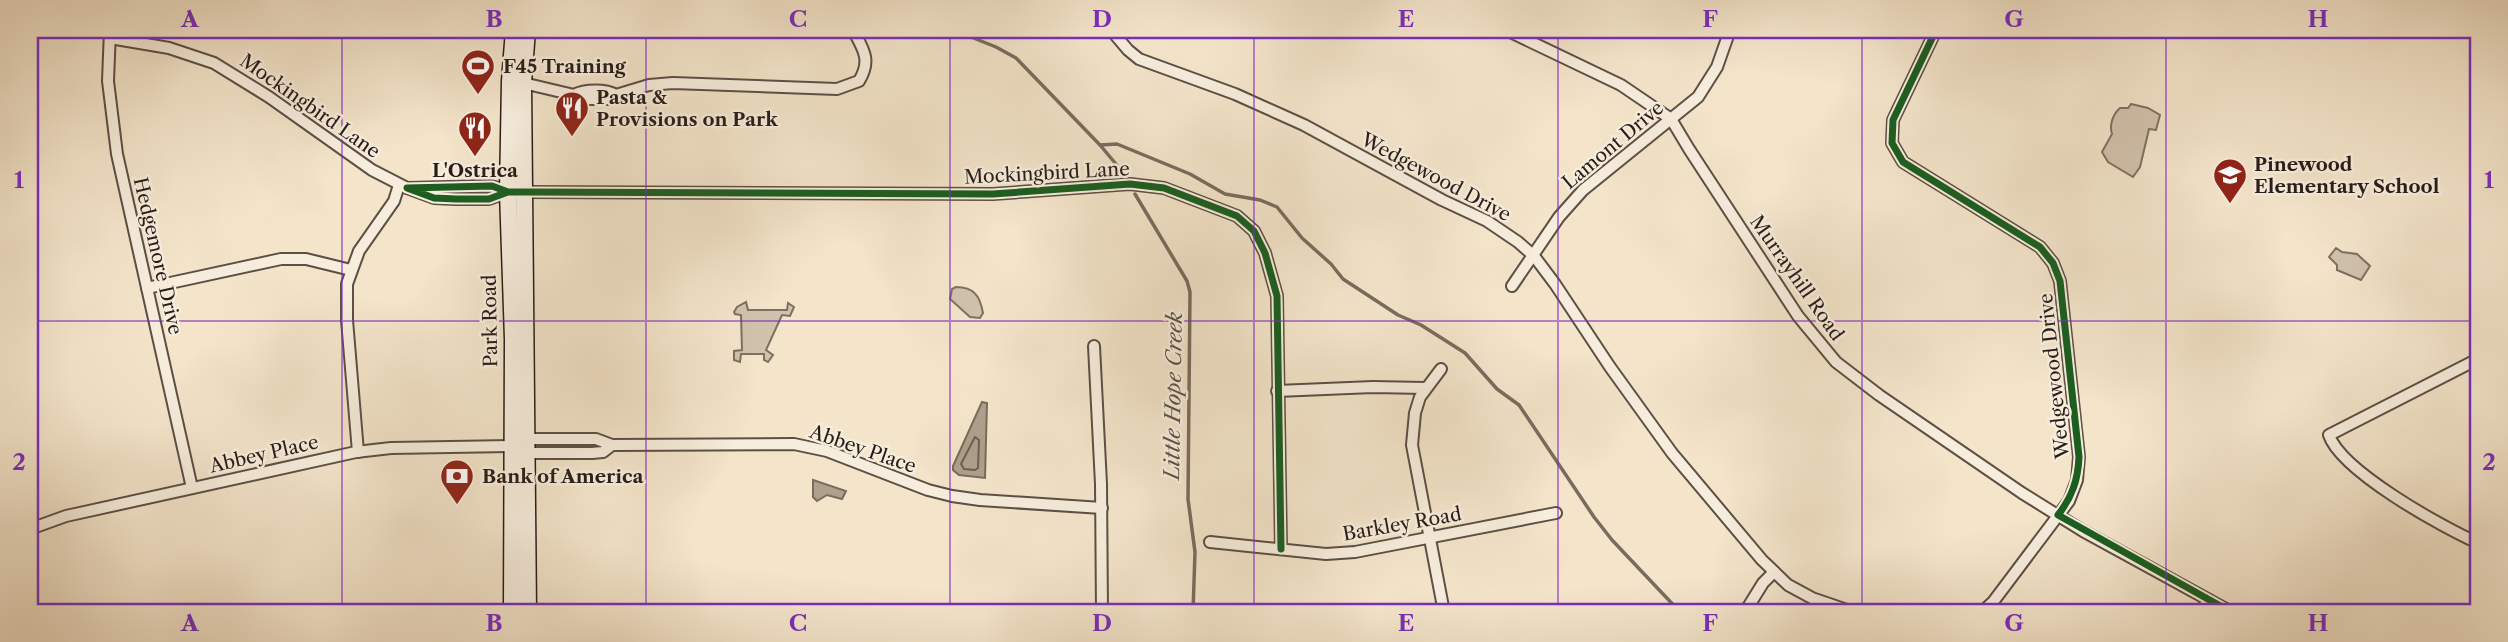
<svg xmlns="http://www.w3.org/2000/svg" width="2508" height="642" font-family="'Libre Caslon Text',serif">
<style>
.green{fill:#d1c2ac;stroke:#7d7062;stroke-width:2}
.water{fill:#aea08d;stroke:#796c5e;stroke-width:2}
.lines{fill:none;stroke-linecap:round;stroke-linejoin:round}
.shore{stroke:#6c5e52;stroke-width:2}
.stream{stroke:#796c5e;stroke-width:3.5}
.street-casing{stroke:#5c4f44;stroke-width:14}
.secondary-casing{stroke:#291d18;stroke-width:19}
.street{stroke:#f7eddd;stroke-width:10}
.secondary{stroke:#f7eddd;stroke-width:16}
.cycleway-casing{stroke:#f7eddd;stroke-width:11}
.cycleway{stroke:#1b5e20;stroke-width:7}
.grid{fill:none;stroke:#7b2cbf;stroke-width:2;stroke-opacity:0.55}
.labels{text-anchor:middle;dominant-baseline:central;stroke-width:5;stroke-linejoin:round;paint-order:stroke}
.poi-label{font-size:19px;font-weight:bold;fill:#291d18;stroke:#f7eddd;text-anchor:start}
.street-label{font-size:19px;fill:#291d18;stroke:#f7eddd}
.water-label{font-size:21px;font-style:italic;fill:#5e5147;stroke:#f7eddd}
.neatline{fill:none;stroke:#7b2cbf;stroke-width:2.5}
.grid-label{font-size:23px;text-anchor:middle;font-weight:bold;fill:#7b2cbf}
</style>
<rect width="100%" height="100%" fill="#f3e4ca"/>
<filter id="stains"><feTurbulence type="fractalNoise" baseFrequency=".00286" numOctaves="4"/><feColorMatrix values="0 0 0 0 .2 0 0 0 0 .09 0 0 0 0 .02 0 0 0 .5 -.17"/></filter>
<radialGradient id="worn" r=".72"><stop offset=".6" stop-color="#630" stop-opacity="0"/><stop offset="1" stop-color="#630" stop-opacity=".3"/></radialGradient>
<!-- green -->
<g class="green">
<path d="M2131 104 2148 108 2160 115 2156 130 2149 129 2140 167 2133 177 2108 162 2102 152 2112 134C2109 125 2113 114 2120 108H2128Z"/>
<polygon points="2336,248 2342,252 2357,254 2370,266 2361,280 2337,270 2337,265 2329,257"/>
<path d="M956 287C974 287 980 296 983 313L980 318 970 317 950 299 952 289Z"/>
<polygon points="746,302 748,310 787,310 788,303 794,307 790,316 782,315 766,350 773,355 768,362 764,360 764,354 741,354 740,362 734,360 734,351 742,350 741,315 735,314 734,312 737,307"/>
</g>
<!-- water -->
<g class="water">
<polygon points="982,402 987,403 985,478 959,475 953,470 953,466"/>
<polygon points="813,480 846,491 842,499 827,495 817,501 813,497"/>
</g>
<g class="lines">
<!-- shore -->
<polygon class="shore" points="975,437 979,440 978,468 975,470 964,469 961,464"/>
<!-- stream -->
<g class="stream">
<polyline points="964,30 971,37 996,47 1016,58 1100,145 1126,176"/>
<polyline points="1100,145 1117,144 1190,174 1225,194 1260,200 1277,207 1302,238 1331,264 1343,279 1398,315 1421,325 1465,353 1497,389 1519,405 1594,517 1612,540 1680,612"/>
<polyline points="1135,194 1187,281 1190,292 1188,499 1195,552 1193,612"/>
</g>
<!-- street casing -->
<g class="street-casing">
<g id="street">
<polyline points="110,30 108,81 117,154 192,488"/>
<polyline points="1111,30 1128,50 1139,59 1235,94 1304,125 1442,200 1487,221 1518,242 1534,256 1555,284 1610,367 1672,453 1762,560 1788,585 1812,598 1853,612"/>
<polyline points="1506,30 1621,85 1671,119 1689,149 1798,316 1836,362 1879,395 2022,493 2083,531 2231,612"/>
<polyline points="1936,30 1893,120 1892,143 1903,162 2040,247 2053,263 2060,281 2079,457 2077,480 2069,501 1993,602 1982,612"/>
<polyline points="110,38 169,48 214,63 269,97 372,170 407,188"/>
<path d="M519 82 574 95 579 99H610L616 95 649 85 673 83 837 89 859 81C872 60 863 49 853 30"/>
<path d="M574 95C585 89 606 89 616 95"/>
<polyline points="508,192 492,186 407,188 434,198 456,199 489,199 508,192 525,192 993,194 1130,184 1164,188 1237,216 1254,231 1265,253 1277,296 1281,549"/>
<polyline points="1512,286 1559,217 1583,190 1698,97 1717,67 1730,30"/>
<polyline points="147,288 281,259 306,259 351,270"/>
<polyline points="1094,346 1101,484 1102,612"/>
<path d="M2478 359 2329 435C2341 471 2442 527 2478 543"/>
<polyline points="1441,369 1420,397 1415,413 1412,445 1444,612"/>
<polyline points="1277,391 1373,387 1425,388"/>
<polygon points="525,439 596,439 612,445 603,452 592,453 526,453 511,446"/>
<polyline points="612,445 794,444 827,451 928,490 952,496 980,500 1102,508"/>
<polyline points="358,452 347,320 347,284 359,251 394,201 399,185"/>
<polyline points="30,529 66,516 356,452 391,448 511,446"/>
<polyline points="1210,542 1326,554 1355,552 1556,513"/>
<polyline points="1745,612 1763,583 1774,572"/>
<polyline points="2200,612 2209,600"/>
</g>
</g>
<!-- secondary casing -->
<g class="secondary-casing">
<g id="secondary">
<polyline points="527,30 523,83 528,612"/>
<polyline points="512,612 513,339 508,192 510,81 514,30"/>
</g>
</g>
<!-- street -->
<use href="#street" class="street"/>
<!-- secondary -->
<use href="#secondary" class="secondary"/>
<!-- cycleway casing -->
<g class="cycleway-casing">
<g id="cycleway">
<path d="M1936 30 1893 120 1892 143 1903 162 2040 247 2053 263 2060 281 2079 457C2078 480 2072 497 2058 515L2231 612"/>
<polyline points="508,192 492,186 407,188 434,198 456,199 489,199 508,192 525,192 993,194 1130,184 1164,188 1237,216 1254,231 1265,253 1277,296 1281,549"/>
</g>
</g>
<!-- cycleway -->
<use href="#cycleway" class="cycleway"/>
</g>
<!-- grid -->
<path class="grid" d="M342 30V612M646 30V612M950 30V612M1254 30V612M1558 30V612M1862 30V612M2166 30V612M30 321H2478"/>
<!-- icons -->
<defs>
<g id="stadium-pin" transform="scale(1.75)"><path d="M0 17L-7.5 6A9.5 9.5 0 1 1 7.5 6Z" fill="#8f2418" stroke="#f7eddd"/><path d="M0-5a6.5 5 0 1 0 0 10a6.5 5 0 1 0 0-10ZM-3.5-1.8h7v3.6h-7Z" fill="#fff"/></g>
<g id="restaurant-pin" transform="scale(1.75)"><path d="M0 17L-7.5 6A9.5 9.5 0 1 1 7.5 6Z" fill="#8f2418" stroke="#f7eddd"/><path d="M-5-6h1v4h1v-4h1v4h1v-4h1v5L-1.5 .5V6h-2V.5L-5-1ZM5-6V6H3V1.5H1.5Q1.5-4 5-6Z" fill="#fff"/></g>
<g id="school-pin" transform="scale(1.75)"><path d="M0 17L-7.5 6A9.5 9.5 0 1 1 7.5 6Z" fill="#8f2418" stroke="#f7eddd"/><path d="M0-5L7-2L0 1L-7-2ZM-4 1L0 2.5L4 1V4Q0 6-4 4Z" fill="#fff"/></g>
<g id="bank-pin" transform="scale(1.75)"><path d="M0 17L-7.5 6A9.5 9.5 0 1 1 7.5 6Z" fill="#8f2418" stroke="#f7eddd"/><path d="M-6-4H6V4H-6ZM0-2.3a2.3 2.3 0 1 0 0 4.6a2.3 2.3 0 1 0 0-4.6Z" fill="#fff"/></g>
</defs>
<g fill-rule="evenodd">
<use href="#stadium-pin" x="478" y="66"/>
<use href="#restaurant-pin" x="572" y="108"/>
<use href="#restaurant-pin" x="475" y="128"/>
<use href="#school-pin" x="2230" y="175"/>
<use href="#bank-pin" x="457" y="476"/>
</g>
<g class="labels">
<!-- poi labels -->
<g class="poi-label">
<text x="503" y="66">F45 Training</text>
<text x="596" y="97">Pasta &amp;<tspan x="596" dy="22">Provisions on Park</tspan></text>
<text x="2254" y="164">Pinewood<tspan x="2254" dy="22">Elementary School</tspan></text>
<text x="475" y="170" text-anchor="middle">L'Ostrica</text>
<text x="482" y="476">Bank of America</text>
</g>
<!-- street labels -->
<g class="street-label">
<text transform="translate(310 106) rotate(35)">Mockingbird Lane</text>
<text transform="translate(1613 145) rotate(-40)">Lamont Drive</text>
<text transform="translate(1047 173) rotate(-3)">Mockingbird Lane</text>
<text transform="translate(1436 177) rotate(28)">Wedgewood Drive</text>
<text transform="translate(158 256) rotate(77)">Hedgemore Drive</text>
<text transform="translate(1797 278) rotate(55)">Murrayhill Road</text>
<text transform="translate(490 321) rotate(-91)">Park Road</text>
<text transform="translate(2054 376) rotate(-96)">Wedgewood Drive</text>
<text transform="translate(863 449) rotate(19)">Abbey Place</text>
<text transform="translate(264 454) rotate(-13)">Abbey Place</text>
<text transform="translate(1402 524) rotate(-10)">Barkley Road</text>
</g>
<!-- water labels -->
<g class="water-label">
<text transform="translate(1173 396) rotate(-89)">Little Hope Creek</text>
</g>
</g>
<!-- margin -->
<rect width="2508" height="642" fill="none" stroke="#f3e4ca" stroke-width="77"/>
<rect x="38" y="38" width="2432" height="566" class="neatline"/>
<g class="grid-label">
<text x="190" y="27">A</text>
<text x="494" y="27">B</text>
<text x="798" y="27">C</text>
<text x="1102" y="27">D</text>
<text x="1406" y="27">E</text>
<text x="1710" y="27">F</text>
<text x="2014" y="27">G</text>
<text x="2318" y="27">H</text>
<text x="19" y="188">1</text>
<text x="2489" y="188">1</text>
<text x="19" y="470">2</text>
<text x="2489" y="470">2</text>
<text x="190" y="631">A</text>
<text x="494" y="631">B</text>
<text x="798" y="631">C</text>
<text x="1102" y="631">D</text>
<text x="1406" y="631">E</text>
<text x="1710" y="631">F</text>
<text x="2014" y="631">G</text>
<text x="2318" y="631">H</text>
</g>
<rect width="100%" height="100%" filter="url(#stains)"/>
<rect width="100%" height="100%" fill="url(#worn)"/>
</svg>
